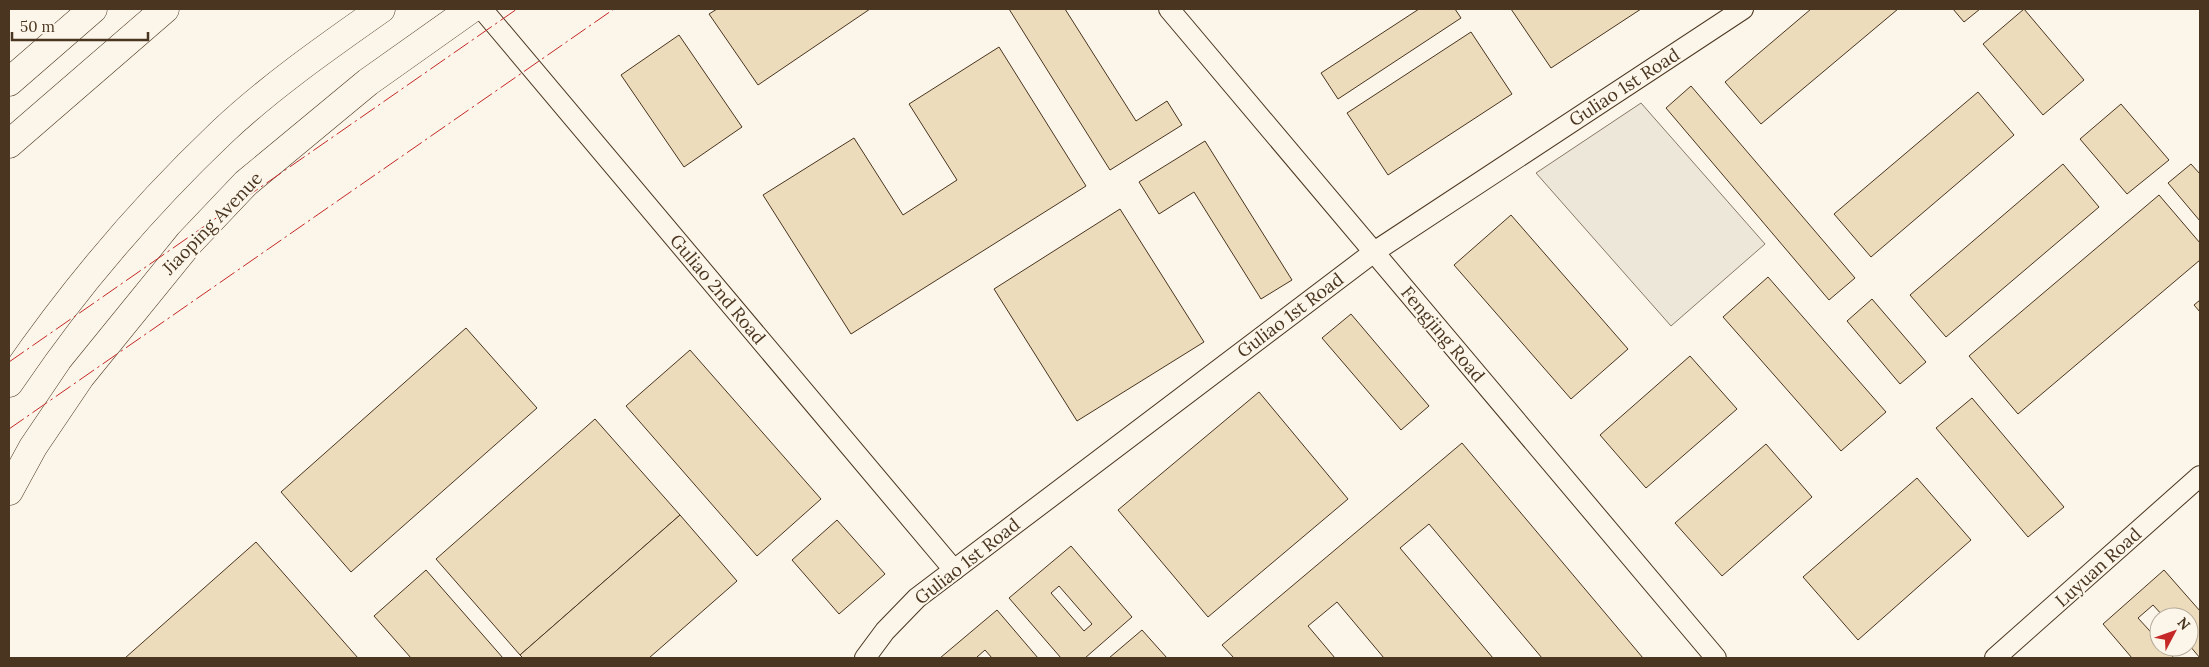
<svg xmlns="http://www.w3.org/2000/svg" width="2209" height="667" font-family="Lora,serif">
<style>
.parking{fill:#ede7d9;stroke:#887966}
.building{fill:#ecdcbc;stroke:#4a3520;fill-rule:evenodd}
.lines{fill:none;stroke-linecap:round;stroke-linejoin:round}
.minor-casing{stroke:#4a3520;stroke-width:22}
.highway-casing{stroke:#4a3520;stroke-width:29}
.minor{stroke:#fbf6e9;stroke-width:20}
.highway{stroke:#fbf6e9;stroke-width:28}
.power{stroke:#c62828;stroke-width:1;stroke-dasharray:18 4 2.5 4;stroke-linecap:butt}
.labels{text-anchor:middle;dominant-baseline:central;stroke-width:4;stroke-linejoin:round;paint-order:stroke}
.street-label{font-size:18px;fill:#4a3520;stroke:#fbf6e9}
</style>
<rect width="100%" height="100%" fill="#fbf6e9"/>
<!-- parking -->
<polygon class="parking" points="1641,103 1765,244 1671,326 1536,173"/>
<!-- building -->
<g class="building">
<polygon points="717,9 870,9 758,85 709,14"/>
<polygon points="1009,9 1065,9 1136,121 1167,101 1182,125 1110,170"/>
<polygon points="1419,9 1455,9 1461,18 1338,99 1321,73"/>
<polygon points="1511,9 1641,9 1551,68"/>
<polygon points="1811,9 1898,9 1761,124 1725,82"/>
<polygon points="1953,9 1980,9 1964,22"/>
<polygon points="2024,9 2084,80 2043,115 1983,44"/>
<polygon points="1471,32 1512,94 1388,175 1347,113"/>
<polygon points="679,35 742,127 684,167 621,75"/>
<polygon points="999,47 1086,186 851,334 763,195 854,138 903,215 957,180 909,104"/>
<polygon points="1691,86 1855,278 1829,300 1666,108"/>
<polygon points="1978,92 2014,135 1871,257 1834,214"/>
<polygon points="2121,104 2169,160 2127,194 2080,139"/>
<polygon points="1205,141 1292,280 1261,299 1194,192 1159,214 1139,182"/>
<polygon points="2063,164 2099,207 1946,337 1910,295"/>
<polygon points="2191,164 2200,174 2200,221 2168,183"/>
<polygon points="2159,195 2200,243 2200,260 2018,414 1969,356"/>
<polygon points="1120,209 1204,342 1077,421 994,289"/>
<polygon points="1511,215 1628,349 1571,399 1454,265"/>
<polygon points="1768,277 1886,412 1841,451 1723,317"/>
<polygon points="1872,299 1926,362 1900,384 1847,321"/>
<polygon points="2200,300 2200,312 2194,305"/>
<polygon points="1351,314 1429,406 1401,430 1322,338"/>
<polygon points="466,328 537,408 351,572 281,492"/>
<polygon points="690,350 821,499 757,556 626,406"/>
<polygon points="1690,356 1737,409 1646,488 1600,435"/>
<polygon points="1259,392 1348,499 1208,617 1118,510"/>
<polygon points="1972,398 2064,507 2028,537 1936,428"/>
<polygon points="595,419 680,515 520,655 436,559"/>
<polygon points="1462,443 1643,658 1542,658 1429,524 1400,548 1493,658 1384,658 1337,602 1308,626 1335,658 1234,658 1222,645"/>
<polygon points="1766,444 1812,497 1722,576 1675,523"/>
<polygon points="1917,478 1971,540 1858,640 1803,577"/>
<polygon points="680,515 737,581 649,658 523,658 520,655"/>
<polygon points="837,520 885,574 839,614 792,560"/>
<polygon points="256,542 358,658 125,658"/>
<path d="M1071 546 1132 617 1085 658H1061L1009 598ZM1059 586 1092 624 1084 631 1051 593Z"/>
<polygon points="426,570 503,658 411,658 374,616"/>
<polygon points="2164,570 2200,611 2200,658 2189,645 2189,617 2164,617 2153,605 2138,618 2159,641 2159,647 2164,647 2174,658 2132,658 2103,624"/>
<polygon points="997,610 1038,658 992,658 985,650 977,657 978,658 940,658"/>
<polygon points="1142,630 1167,658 1109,658"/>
</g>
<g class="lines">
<!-- minor casing -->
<g class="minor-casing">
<g id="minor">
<polyline points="482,9 954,570"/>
<polyline points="1169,9 1716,658"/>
<polyline points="865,658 885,631 917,598 1374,252 1743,9"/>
<polyline points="1995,658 2200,476"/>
</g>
</g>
<!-- highway casing -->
<g class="highway-casing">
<g id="highway">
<polyline points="9,82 93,9"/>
<polyline points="9,144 165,9"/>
<path d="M9 383C71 292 142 208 222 132 271 86 327 47 381 9"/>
<polyline points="9,491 33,447 81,376 189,243 246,183 368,82 471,9"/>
</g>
</g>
<!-- minor -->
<use href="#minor" class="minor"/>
<!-- highway -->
<use href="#highway" class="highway"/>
<!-- power -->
<g class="power">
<polyline points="9,362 517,9"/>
<polyline points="9,429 614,9"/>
</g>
</g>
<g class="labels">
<!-- street labels -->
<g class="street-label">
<text transform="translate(1624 87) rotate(-33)">Guliao 1st Road</text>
<text transform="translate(212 223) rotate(-46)">Jiaoping Avenue</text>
<text transform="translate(718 289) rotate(50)">Guliao 2nd Road</text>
<text transform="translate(1290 315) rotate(-37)">Guliao 1st Road</text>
<text transform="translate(1443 334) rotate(50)">Fengjing Road</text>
<text transform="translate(967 561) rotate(-38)">Guliao 1st Road</text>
<text transform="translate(2098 567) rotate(-42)">Luyuan Road</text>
</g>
</g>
<!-- border -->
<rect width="2209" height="667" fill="none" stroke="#4a3520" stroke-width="20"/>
<!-- north arrow -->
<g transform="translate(2174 632) rotate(49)"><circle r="24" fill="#fbf6e9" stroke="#b4a999"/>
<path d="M0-4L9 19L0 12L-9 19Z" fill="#c62828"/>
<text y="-8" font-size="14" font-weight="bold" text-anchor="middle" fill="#4a3520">N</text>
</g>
<!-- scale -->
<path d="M12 32v8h136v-8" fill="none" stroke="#4a3520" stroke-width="2.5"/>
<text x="20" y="32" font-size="15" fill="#4a3520" stroke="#fbf6e9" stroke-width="4" paint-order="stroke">50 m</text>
</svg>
